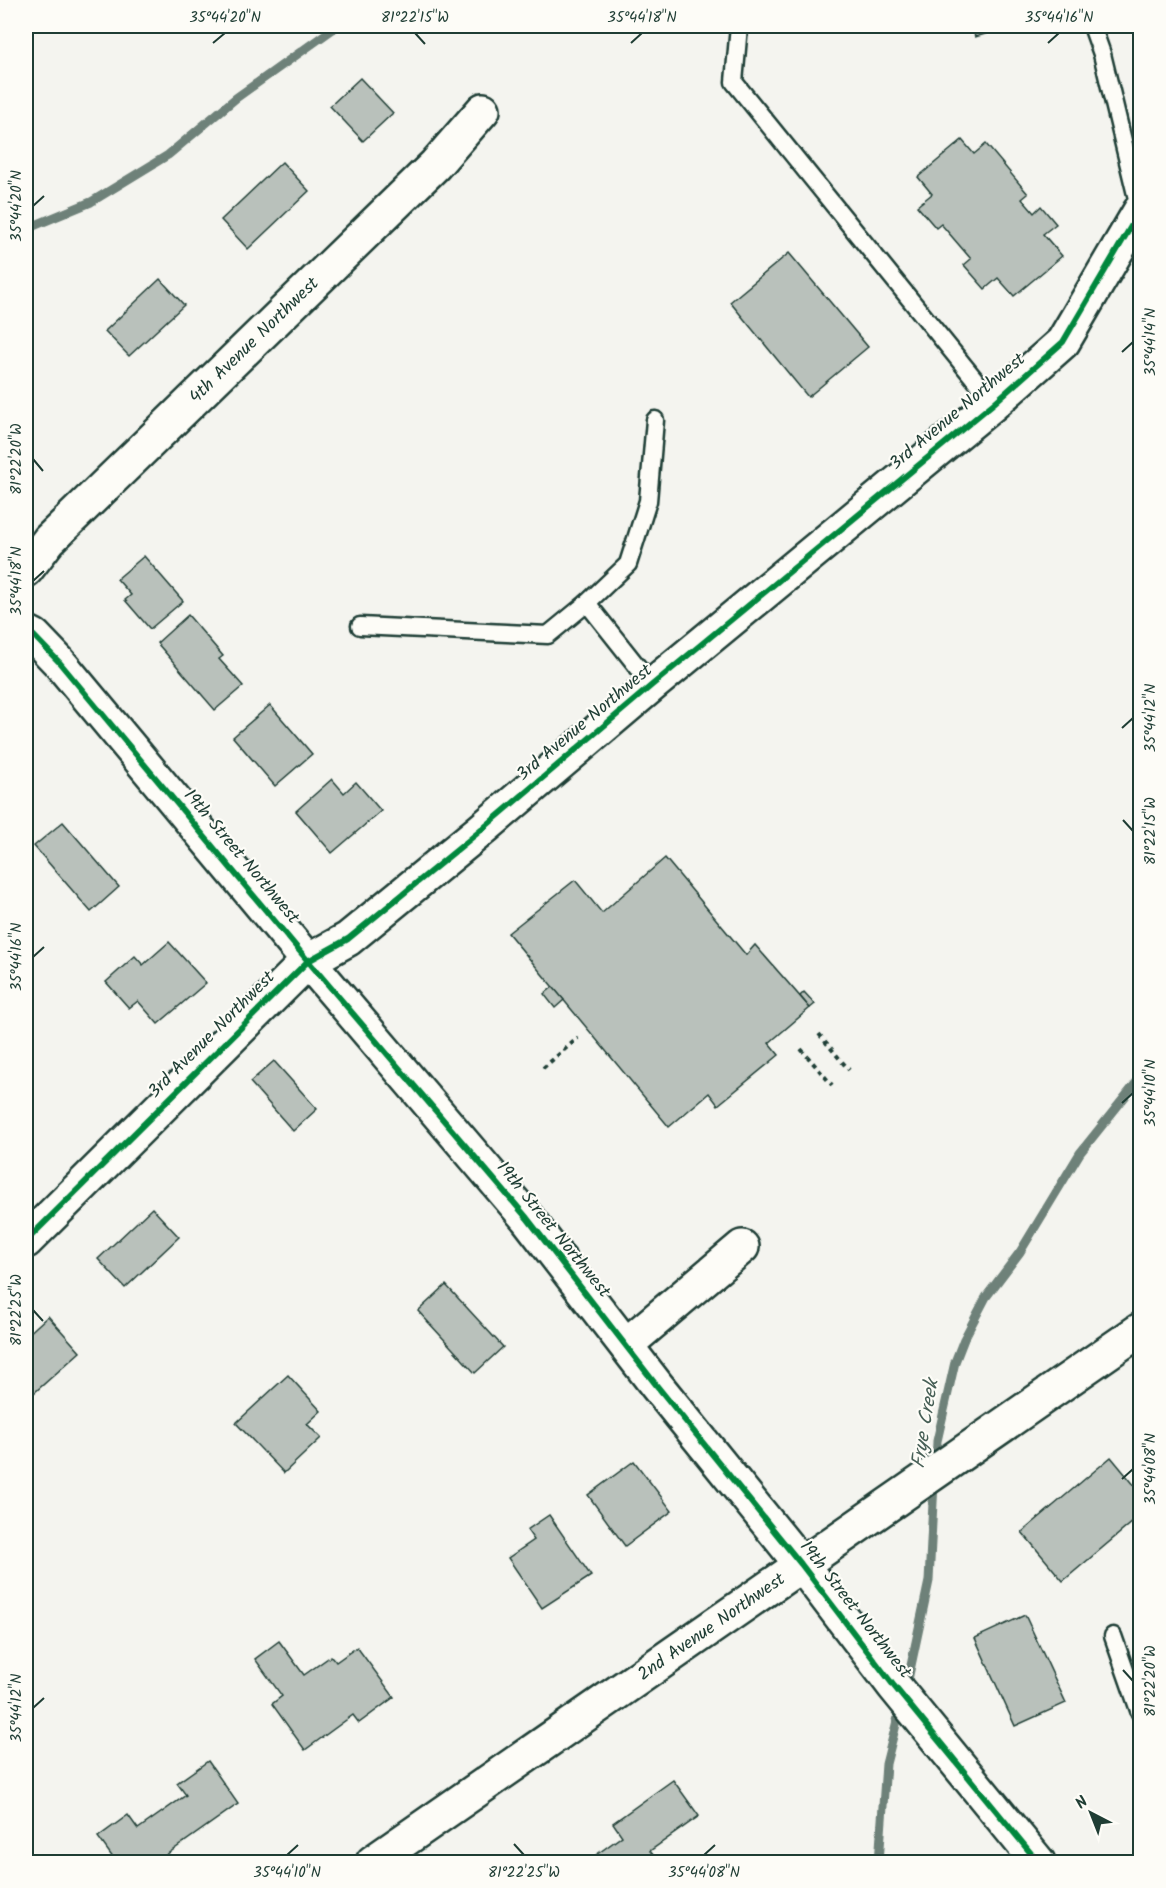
<svg xmlns="http://www.w3.org/2000/svg" width="1166" height="1888" font-family="Kalam,sans-serif">
<style>
.lines{fill:none;stroke-linecap:round;stroke-linejoin:round}
.stream{stroke:#6e8179;stroke-width:9}
.building{fill:#b9c1bb;stroke:#1f3d34;stroke-width:1.5}
.lane-casing{stroke:#1f3d34;stroke-width:21}
.street-casing{stroke:#1f3d34;stroke-width:38}
.secondary-casing{stroke:#1f3d34;stroke-width:38}
.path{stroke:#1f3d34;stroke-width:4;stroke-dasharray:4.5 4.5;stroke-linecap:butt}
.lane{stroke:#fdfcf7;stroke-width:16}
.street{stroke:#fdfcf7;stroke-width:33}
.secondary{stroke:#fdfcf7;stroke-width:33}
.cycleway-casing{stroke:#fdfcf7;stroke-width:10}
.cycleway{stroke:#00873e;stroke-width:6}
.ticks{fill:none;stroke:#1f3d34;stroke-width:2}
.labels{text-anchor:middle;dominant-baseline:central;stroke-width:4.5;stroke-linejoin:round;paint-order:stroke}
.street-label{font-size:18px;fill:#1f3d34;stroke:#fdfcf7}
.water-label{font-size:20px;font-style:italic;fill:#475f56;stroke:#fdfcf7}
.neatline{fill:none;stroke:#1f3d34;stroke-width:2}
.ticks-label{font-size:15px;text-anchor:middle;fill:#1f3d34}
</style>
<rect width="100%" height="100%" fill="#f4f4ef"/>
<filter id="ink" filterUnits="userSpaceOnUse"><feTurbulence type="fractalNoise" baseFrequency=".0167" numOctaves="2"/><feDisplacementMap in="SourceGraphic" scale="12" xChannelSelector="R" yChannelSelector="G"/><feConvolveMatrix kernelMatrix="1 2 1 2 8 2 1 2 1" color-interpolation-filters="sRGB"/></filter>
<g filter="url(#ink)">
<g class="lines">
<!-- stream -->
<g class="stream">
<polyline points="26,229 91,202 168,155 236,98 337,26"/>
<polyline points="936,1464 937,1441 955,1362 964,1339 986,1297 1020,1252 1080,1153 1140,1078"/>
<polyline points="906,1689 929,1581 934,1483"/>
<polyline points="879,1862 886,1764 901,1705"/>
</g>
</g>
<!-- building -->
<g class="building">
<polygon points="972,26 1012,26 975,37"/>
<polygon points="360,78 393,113 363,141 330,106"/>
<polygon points="962,140 974,154 986,144 1028,194 1022,199 1034,213 1041,206 1056,224 1043,234 1062,256 1014,296 998,278 985,289 964,265 971,259 941,224 936,228 917,206 932,194 918,177"/>
<polygon points="282,162 309,191 248,249 221,220"/>
<polygon points="789,253 868,347 808,397 730,302"/>
<polygon points="160,279 184,305 129,356 105,331"/>
<polygon points="144,556 183,601 150,629 125,600 131,595 117,579"/>
<polygon points="188,615 223,656 219,659 243,686 215,710 157,643"/>
<polygon points="270,705 312,754 275,786 233,737"/>
<polygon points="332,779 344,793 356,782 381,811 332,853 296,811"/>
<polygon points="63,822 119,887 91,912 34,846"/>
<polygon points="665,858 746,955 755,945 810,1008 769,1043 779,1055 718,1105 709,1093 669,1127 508,933 575,880 602,913"/>
<polygon points="169,942 206,983 158,1024 138,1001 129,1008 106,982 135,956 143,965"/>
<polygon points="553,987 564,1000 555,1008 544,994"/>
<polygon points="804,992 815,1004 810,1008 800,996"/>
<polygon points="274,1061 317,1109 293,1131 250,1082"/>
<polygon points="152,1208 179,1237 125,1288 98,1259"/>
<polygon points="446,1285 503,1347 475,1373 418,1311"/>
<polygon points="48,1316 80,1352 26,1400 26,1336"/>
<polygon points="288,1375 321,1411 307,1424 321,1438 284,1473 236,1423"/>
<polygon points="1111,1457 1140,1492 1140,1516 1063,1581 1022,1532"/>
<polygon points="634,1461 672,1511 625,1546 588,1495"/>
<polygon points="549,1515 591,1576 542,1608 508,1558 534,1540 527,1530"/>
<polygon points="1025,1615 1066,1703 1015,1726 975,1638"/>
<polygon points="279,1641 304,1675 331,1656 336,1662 357,1647 394,1697 359,1723 353,1715 305,1750 272,1704 282,1696 255,1659"/>
<polygon points="208,1761 238,1804 156,1862 116,1862 98,1837 128,1815 138,1829 186,1795 177,1783"/>
<polygon points="673,1780 699,1816 650,1851 654,1856 645,1862 591,1862 589,1860 622,1836 613,1823"/>
</g>
<g class="lines">
<!-- lane casing -->
<g class="lane-casing">
<g id="lane">
<polyline points="739,26 734,82 994,403"/>
<polyline points="1092,26 1102,54 1140,211"/>
<polyline points="360,626 548,635 587,603"/>
<polyline points="652,685 587,603 628,564 648,501 655,420"/>
<polyline points="1113,1636 1140,1713"/>
</g>
</g>
<!-- street casing -->
<g class="street-casing">
<g id="street">
<path id="s1" d="M26 570 49 540 435 165 483 110"/>
<polyline points="26,632 34,636 59,662 308,961 527,1218 657,1386 801,1564 894,1686 1038,1862"/>
<polyline points="26,1241 308,961 348,939 480,831 652,685 994,403 1063,342 1140,211"/>
<polyline points="626,1345 742,1247"/>
</g>
</g>
<!-- secondary casing -->
<g class="secondary-casing">
<g id="secondary">
<path id="s2" d="M373 1862 1140 1330"/>
</g>
</g>
<!-- path -->
<g class="path">
<polyline points="819,1034 849,1070"/>
<polyline points="801,1049 832,1085"/>
<polyline points="543,1068 578,1038"/>
</g>
<!-- lane -->
<use href="#lane" class="lane"/>
<!-- street -->
<use href="#street" class="street"/>
<!-- secondary -->
<use href="#secondary" class="secondary"/>
<!-- cycleway casing -->
<g class="cycleway-casing">
<g id="cycleway">
<polyline points="26,632 34,636 59,662 308,961 527,1218 657,1386 801,1564 894,1686 1038,1862"/>
<polyline points="26,1241 308,961 348,939 480,831 652,685 994,403 1063,342 1140,211"/>
</g>
</g>
<!-- cycleway -->
<use href="#cycleway" class="cycleway"/>
</g>
</g>
<!-- ticks -->
<path class="ticks" d="M415 33 425 44M213 43 225 33M631 43 642 33M1048 43 1059 33M33 206 44 196M1122 352 1133 342M33 459 43 471M33 581 44 571M1122 728 1133 718M1123 820 1133 831M33 957 44 947M1122 1103 1133 1093M33 1310 43 1321M1122 1479 1133 1469M1123 1670 1133 1681M33 1708 44 1698M514 1844 524 1855M287 1855 298 1845M704 1855 715 1845"/>
<g class="labels">
<!-- street labels -->
<g class="street-label">
<text stroke="none"><textPath href="#s1" startOffset="324">4th Avenue Northwest</textPath></text>
<text transform="translate(958 412) rotate(-40)">3rd Avenue Northwest</text>
<text transform="translate(585 723) rotate(-40)">3rd Avenue Northwest</text>
<text transform="translate(241 857) rotate(50)">19th Street Northwest</text>
<text transform="translate(212 1035) rotate(-45)">3rd Avenue Northwest</text>
<text transform="translate(553 1230) rotate(51)">19th Street Northwest</text>
<text transform="translate(855 1610) rotate(52)">19th Street Northwest</text>
<text stroke="none"><textPath href="#s2" startOffset="412">2nd Avenue Northwest</textPath></text>
</g>
<!-- water labels -->
<g class="water-label">
<text transform="translate(926 1424) rotate(-81)">Frye Creek</text>
</g>
</g>
<!-- margin -->
<rect width="1166" height="1888" fill="none" stroke="#fdfcf7" stroke-width="66"/>
<!-- north arrow -->
<g transform="translate(1091 1813) rotate(318)" stroke="#fdfcf7" stroke-width="4.5" paint-order="stroke">
<path d="M0-4.5L10 22L0 15L-10 22Z" fill="#1f3d34"/>
<text y="-9" font-size="16" font-weight="bold" text-anchor="middle" fill="#1f3d34">N</text>
</g>
<rect x="33" y="33" width="1100" height="1822" class="neatline"/>
<g class="ticks-label">
<text x="225" y="22">35°44'20"N</text>
<text x="415" y="22">81°22'15"W</text>
<text x="642" y="22">35°44'18"N</text>
<text x="1059" y="22">35°44'16"N</text>
<text transform="translate(16 206) rotate(-90)" y="5">35°44'20"N</text>
<text transform="translate(1150 342) rotate(-90)" y="5">35°44'14"N</text>
<text transform="translate(16 459) rotate(-90)" y="5">81°22'20"W</text>
<text transform="translate(16 581) rotate(-90)" y="5">35°44'18"N</text>
<text transform="translate(1150 718) rotate(-90)" y="5">35°44'12"N</text>
<text transform="translate(1150 831) rotate(-90)" y="5">81°22'15"W</text>
<text transform="translate(16 957) rotate(-90)" y="5">35°44'16"N</text>
<text transform="translate(1150 1093) rotate(-90)" y="5">35°44'10"N</text>
<text transform="translate(16 1310) rotate(-90)" y="5">81°22'25"W</text>
<text transform="translate(1150 1469) rotate(-90)" y="5">35°44'08"N</text>
<text transform="translate(1150 1681) rotate(-90)" y="5">81°22'20"W</text>
<text transform="translate(16 1708) rotate(-90)" y="5">35°44'12"N</text>
<text x="287" y="1877">35°44'10"N</text>
<text x="524" y="1877">81°22'25"W</text>
<text x="704" y="1877">35°44'08"N</text>
</g>
</svg>
